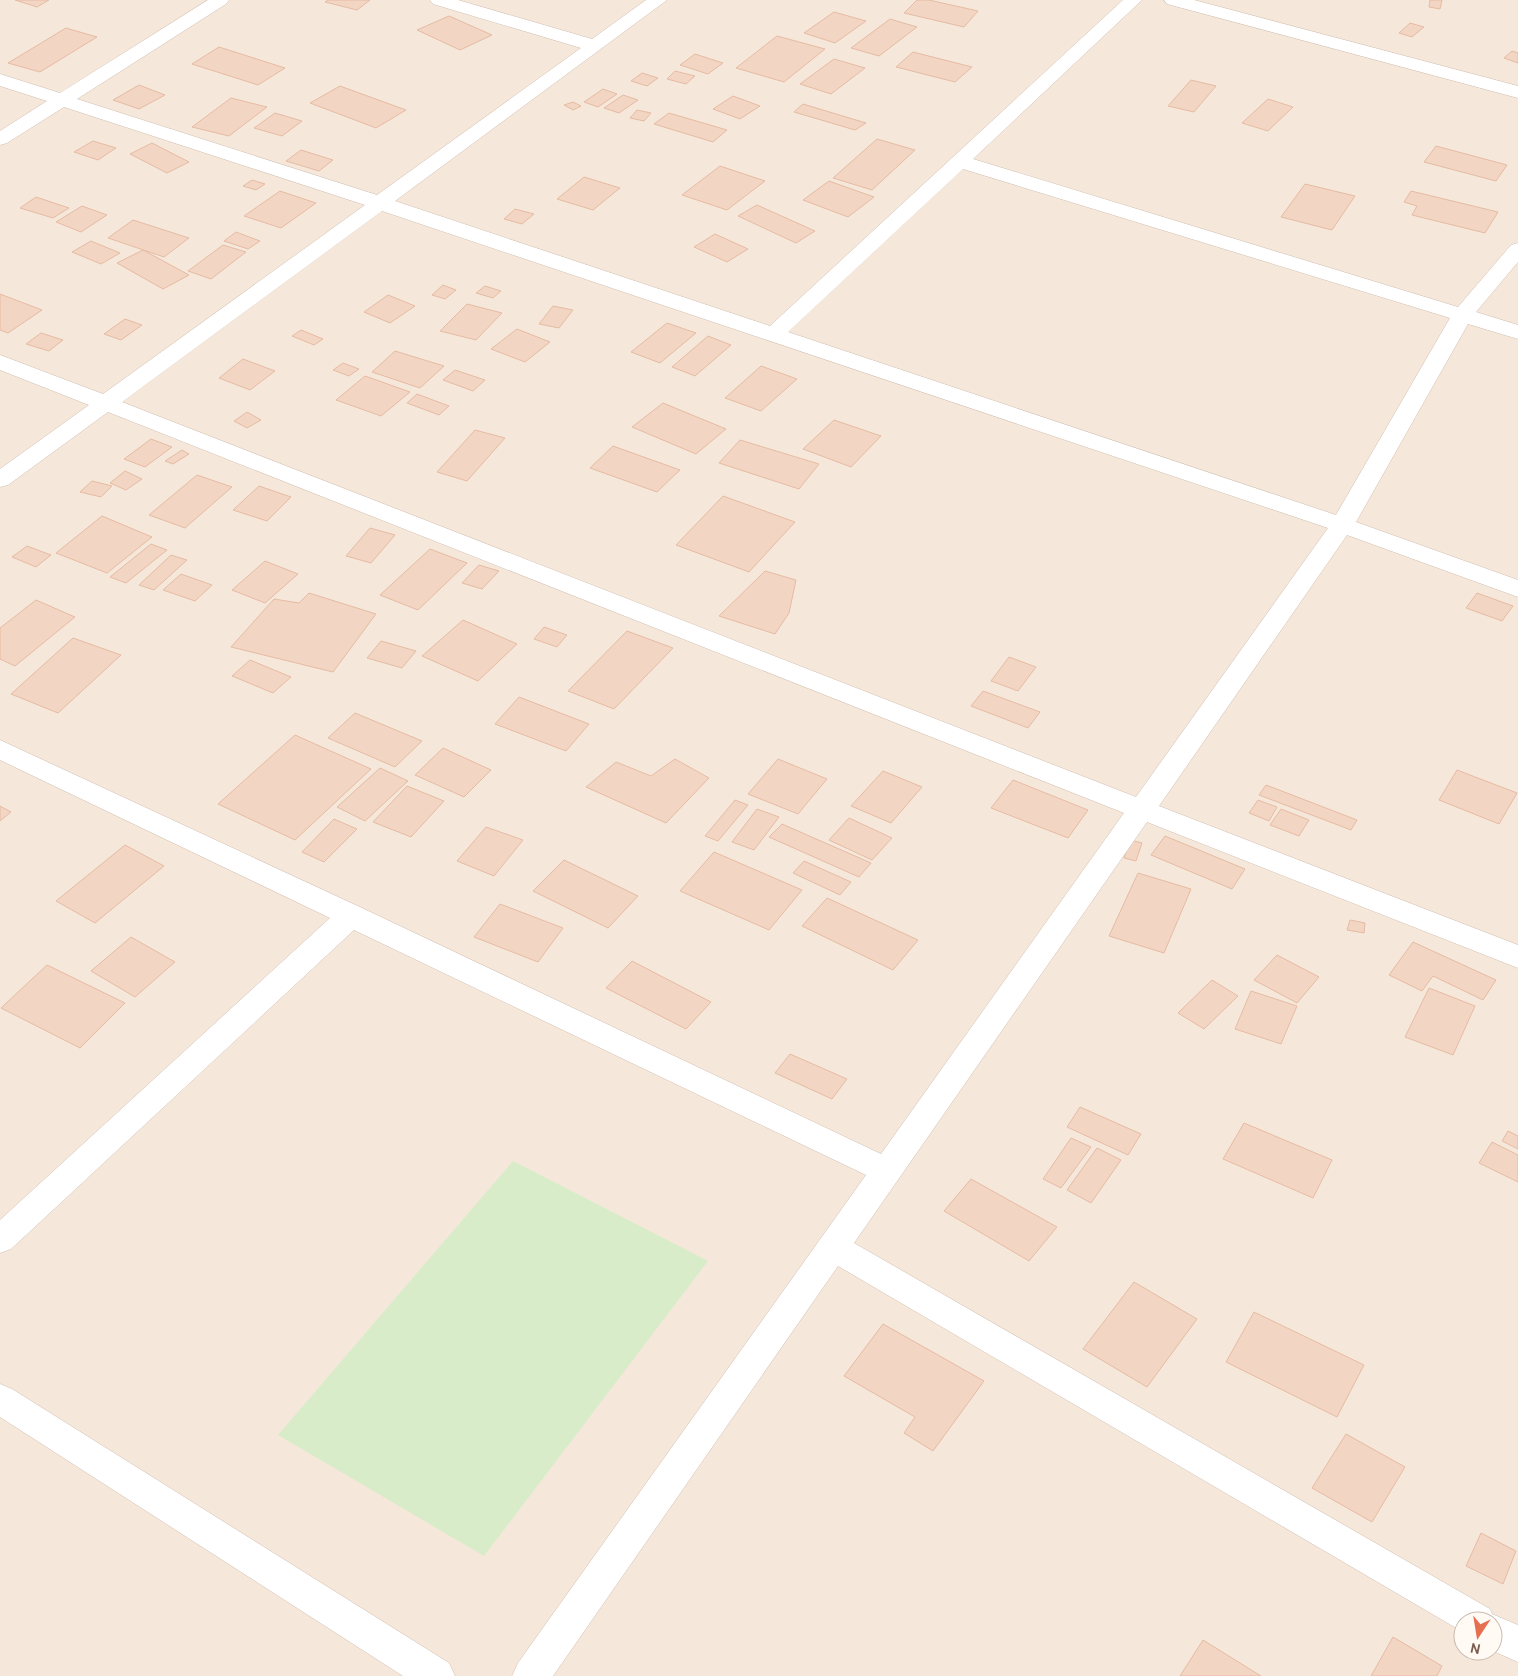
<svg xmlns="http://www.w3.org/2000/svg" width="1518" height="1676" font-family="Cabin,sans-serif">
<style>
.residential{fill:#f5e8da;fill-rule:evenodd}
.green{fill:#d8ecc9}
.building{fill:#f3d5c3;stroke:#e6bba3}
.lines{fill:none;stroke-linecap:round;stroke-linejoin:round}
.street-casing{stroke:#d1beb0;stroke-width:1}
.street{fill:#fff;fill-rule:evenodd}
</style>
<rect width="100%" height="100%" fill="#fdf6ec"/>
<!-- residential -->
<path class="residential" d="M0 0H1518V1676H0ZM1463 1621H1493V1651H1463Z"/>
<!-- green -->
<polygon class="green" points="513,1161 708,1261 484,1556 278,1435"/>
<!-- building -->
<g class="building">
<polygon points="15,0 49,0 37,7"/>
<polygon points="328,0 370,0 357,10 325,2"/>
<polygon points="917,0 929,0 978,11 964,27 904,13"/>
<polygon points="1430,0 1442,0 1440,9 1429,7"/>
<polygon points="834,12 866,21 835,43 804,33"/>
<polygon points="449,16 492,35 460,50 417,30"/>
<polygon points="890,19 917,27 879,56 851,48"/>
<polygon points="1410,23 1424,27 1412,37 1399,33"/>
<polygon points="66,28 97,37 40,72 8,63"/>
<polygon points="777,36 825,49 784,82 736,68"/>
<polygon points="219,47 285,68 258,85 192,64"/>
<polygon points="1512,51 1518,53 1518,63 1504,58"/>
<polygon points="913,52 972,67 955,82 896,67"/>
<polygon points="695,54 723,63 708,74 680,65"/>
<polygon points="834,59 865,68 831,94 800,84"/>
<polygon points="675,71 695,76 686,84 667,79"/>
<polygon points="642,73 658,78 647,86 631,81"/>
<polygon points="1191,80 1216,86 1194,112 1168,106"/>
<polygon points="139,85 165,95 139,109 113,100"/>
<polygon points="340,86 406,110 376,128 310,103"/>
<polygon points="603,89 617,94 598,107 584,102"/>
<polygon points="623,95 638,100 619,113 604,108"/>
<polygon points="733,96 760,106 740,119 713,109"/>
<polygon points="231,98 267,107 229,136 192,127"/>
<polygon points="1268,99 1293,107 1268,131 1242,123"/>
<polygon points="573,102 581,106 573,110 564,105"/>
<polygon points="803,104 866,123 855,130 794,112"/>
<polygon points="637,110 651,113 644,121 630,118"/>
<polygon points="275,113 302,121 282,136 254,128"/>
<polygon points="669,113 727,130 713,142 654,124"/>
<polygon points="877,139 915,150 872,190 833,178"/>
<polygon points="93,141 116,148 98,160 74,152"/>
<polygon points="152,143 189,162 167,173 130,154"/>
<polygon points="1436,146 1507,165 1496,181 1424,162"/>
<polygon points="301,150 333,160 319,171 286,161"/>
<polygon points="720,166 765,181 727,210 682,195"/>
<polygon points="584,177 620,188 593,210 557,199"/>
<polygon points="252,180 265,184 256,190 243,186"/>
<polygon points="829,181 874,197 848,217 803,200"/>
<polygon points="1305,184 1355,196 1332,230 1281,217"/>
<polygon points="280,191 316,203 281,228 244,216"/>
<polygon points="1411,191 1498,212 1485,233 1412,215 1417,206 1404,202"/>
<polygon points="36,197 69,208 53,218 20,208"/>
<polygon points="757,205 815,231 796,243 738,216"/>
<polygon points="82,206 107,215 81,232 56,222"/>
<polygon points="515,209 534,214 522,224 504,219"/>
<polygon points="133,220 189,238 164,257 108,238"/>
<polygon points="236,232 260,241 248,249 224,241"/>
<polygon points="715,234 748,249 727,262 694,247"/>
<polygon points="91,241 120,253 101,264 72,252"/>
<polygon points="223,245 246,252 211,279 188,271"/>
<polygon points="143,250 189,275 163,289 117,263"/>
<polygon points="443,285 456,290 445,299 432,295"/>
<polygon points="485,286 501,291 493,298 476,293"/>
<polygon points="0,294 42,310 8,333 0,330"/>
<polygon points="388,295 415,306 390,323 364,312"/>
<polygon points="467,304 502,313 476,340 440,331"/>
<polygon points="553,306 573,310 559,328 539,324"/>
<polygon points="125,319 142,325 121,340 104,334"/>
<polygon points="667,323 696,333 660,363 631,352"/>
<polygon points="517,329 550,342 525,362 491,349"/>
<polygon points="301,330 323,339 314,345 292,336"/>
<polygon points="41,333 63,340 49,351 26,344"/>
<polygon points="708,336 731,345 695,376 672,367"/>
<polygon points="395,351 444,366 420,388 372,372"/>
<polygon points="243,359 275,371 250,390 219,378"/>
<polygon points="343,363 359,369 349,376 333,370"/>
<polygon points="761,366 797,379 761,411 725,398"/>
<polygon points="455,370 485,380 473,391 443,380"/>
<polygon points="365,376 410,392 381,416 336,400"/>
<polygon points="417,394 449,406 439,415 407,403"/>
<polygon points="663,403 726,429 696,454 632,427"/>
<polygon points="247,412 261,420 247,428 234,421"/>
<polygon points="834,420 881,436 851,467 803,449"/>
<polygon points="475,430 505,438 467,481 437,472"/>
<polygon points="151,439 172,447 145,467 124,459"/>
<polygon points="740,440 819,464 799,489 719,463"/>
<polygon points="613,446 680,470 657,492 590,468"/>
<polygon points="182,450 189,454 173,464 165,461"/>
<polygon points="125,471 142,479 126,490 110,483"/>
<polygon points="197,475 232,487 185,528 149,515"/>
<polygon points="92,481 112,486 101,497 80,492"/>
<polygon points="259,486 291,497 267,521 233,510"/>
<polygon points="723,496 795,522 749,572 676,545"/>
<polygon points="102,516 152,537 107,573 56,553"/>
<polygon points="370,528 395,535 371,563 346,556"/>
<polygon points="151,544 167,550 126,583 110,577"/>
<polygon points="27,546 51,555 36,567 12,557"/>
<polygon points="430,549 467,563 418,610 380,595"/>
<polygon points="171,555 187,560 154,590 139,585"/>
<polygon points="265,561 298,574 265,603 232,590"/>
<polygon points="479,565 499,571 482,589 462,583"/>
<polygon points="765,571 796,580 789,613 775,634 719,616"/>
<polygon points="181,574 212,585 195,601 163,590"/>
<polygon points="309,593 376,614 333,672 231,647 274,599 299,603"/>
<polygon points="1477,593 1513,606 1502,621 1466,608"/>
<polygon points="36,600 75,617 15,666 0,659 0,628"/>
<polygon points="463,620 517,644 478,681 422,656"/>
<polygon points="544,627 567,635 557,647 534,639"/>
<polygon points="627,631 673,648 614,709 568,691"/>
<polygon points="73,638 121,655 58,713 11,694"/>
<polygon points="381,641 416,651 402,668 367,658"/>
<polygon points="1009,657 1036,667 1018,691 991,681"/>
<polygon points="250,660 291,677 273,693 232,676"/>
<polygon points="983,691 1040,712 1028,728 971,706"/>
<polygon points="519,697 589,724 566,751 495,724"/>
<polygon points="355,713 422,741 395,767 328,738"/>
<polygon points="295,735 371,769 295,840 218,804"/>
<polygon points="443,748 491,770 464,797 415,775"/>
<polygon points="675,759 709,778 666,823 586,787 616,762 651,776"/>
<polygon points="778,759 827,779 798,814 748,794"/>
<polygon points="380,768 408,781 365,821 337,807"/>
<polygon points="1457,770 1517,793 1499,824 1439,800"/>
<polygon points="883,771 922,787 891,823 851,806"/>
<polygon points="1013,780 1088,810 1068,838 991,808"/>
<polygon points="1266,785 1357,820 1351,830 1259,795"/>
<polygon points="407,786 444,801 411,837 373,822"/>
<polygon points="735,800 748,805 718,841 705,836"/>
<polygon points="1258,800 1277,807 1269,821 1249,813"/>
<polygon points="0,806 11,812 0,821"/>
<polygon points="757,809 779,817 754,850 732,842"/>
<polygon points="1281,809 1309,820 1299,836 1270,825"/>
<polygon points="849,818 892,838 872,860 829,840"/>
<polygon points="334,819 357,829 324,862 302,852"/>
<polygon points="782,824 871,863 859,877 769,837"/>
<polygon points="486,827 523,840 494,876 457,861"/>
<polygon points="1165,836 1245,869 1232,889 1151,855"/>
<polygon points="1130,840 1142,843 1136,861 1124,858"/>
<polygon points="125,845 164,866 95,923 56,901"/>
<polygon points="714,852 802,890 769,930 680,891"/>
<polygon points="564,860 638,896 608,928 533,891"/>
<polygon points="804,861 851,882 840,895 793,873"/>
<polygon points="1138,873 1191,889 1164,953 1109,936"/>
<polygon points="827,898 918,940 893,970 802,926"/>
<polygon points="500,904 563,928 538,962 474,937"/>
<polygon points="1350,920 1365,923 1364,933 1347,930"/>
<polygon points="131,937 175,962 135,997 91,971"/>
<polygon points="1413,942 1496,980 1483,1000 1433,976 1422,991 1389,975"/>
<polygon points="1277,955 1319,977 1297,1003 1254,980"/>
<polygon points="632,961 711,1002 686,1029 606,988"/>
<polygon points="47,965 125,1003 80,1048 1,1008"/>
<polygon points="1212,980 1238,996 1204,1029 1178,1013"/>
<polygon points="1429,988 1475,1006 1453,1055 1405,1037"/>
<polygon points="1251,991 1297,1006 1281,1044 1235,1029"/>
<polygon points="790,1054 847,1079 832,1099 775,1073"/>
<polygon points="1080,1107 1141,1134 1128,1155 1067,1127"/>
<polygon points="1244,1123 1332,1160 1313,1198 1223,1159"/>
<polygon points="1508,1131 1518,1136 1518,1149 1502,1141"/>
<polygon points="1071,1138 1091,1147 1061,1188 1043,1179"/>
<polygon points="1492,1142 1518,1155 1518,1182 1479,1163"/>
<polygon points="1097,1148 1121,1160 1091,1203 1067,1190"/>
<polygon points="971,1179 1057,1227 1029,1261 944,1211"/>
<polygon points="1134,1282 1197,1319 1147,1387 1083,1349"/>
<polygon points="1254,1312 1364,1365 1337,1417 1226,1362"/>
<polygon points="883,1324 984,1381 933,1451 904,1433 915,1417 844,1376"/>
<polygon points="1346,1434 1405,1467 1372,1522 1312,1488"/>
<polygon points="1481,1533 1516,1551 1503,1584 1466,1566"/>
<polygon points="1393,1637 1442,1666 1437,1676 1371,1676"/>
<polygon points="1203,1640 1261,1676 1180,1676"/>
</g>
<g class="lines">
<!-- street casing -->
<g class="street-casing">
<g id="street">
<path d="M208 0H229L226 4 77 99 377 195 581 48 433 4 430 0H458L592 39 646 0H667L395 201 770 326 1123 0H1142L973 159 1458 307 1511 245 1518 243V262L1476 312 1518 325V339L1468 324 1356 522 1518 580V597L1347 535 1159 806 1518 945V968L1147 822 854 1243 1490 1609 1492 1614 1518 1625V1662L1493 1651V1621H1463V1632L838 1266 553 1676H512L518 1663 866 1175 354 930 11 1249 0 1253V1220L330 918 0 760V740L362 908 881 1154 1124 813 108 412 8 485 0 487V469L89 405 0 370V355L103 394 365 205 64 107 7 143 0 145V131L47 101 0 86V74L60 93ZM963 169 1450 318 1336 515 788 332ZM382 211 1328 528 1136 797 122 402Z"/>
<polygon points="1164,0 1194,0 1518,86 1518,98 1167,4"/>
<polygon points="0,1384 12,1389 449,1663 455,1676 403,1676 0,1417"/>
</g>
</g>
<!-- street -->
<use href="#street" class="street"/>
</g>
<!-- north arrow -->
<g transform="translate(1478 1636) rotate(192)"><circle r="24" fill="#fffaf3" stroke="#cabbb1"/>
<path d="M0-4L9 19L0 12L-9 19Z" fill="#e76f51"/>
<text y="-8" font-size="14" font-weight="bold" text-anchor="middle" fill="#7a5c4d">N</text>
</g>
</svg>
